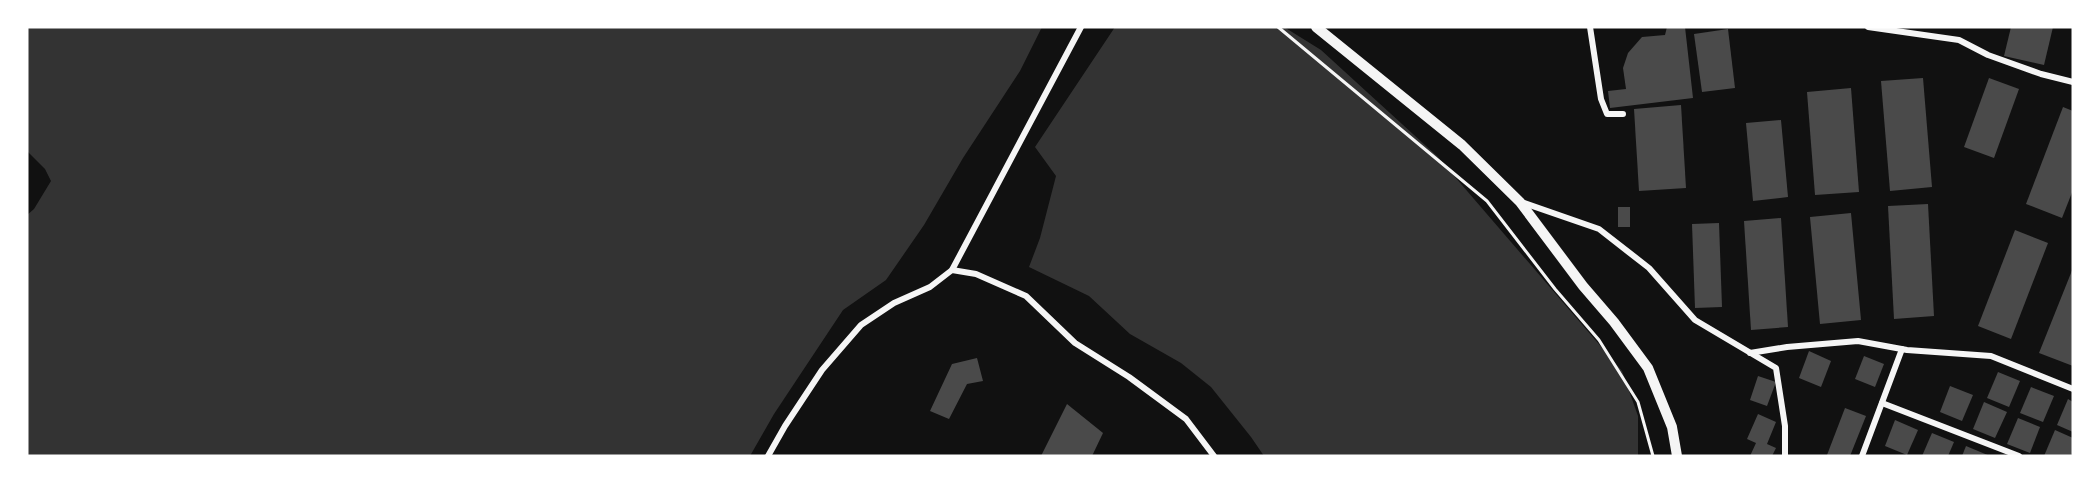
<svg xmlns="http://www.w3.org/2000/svg" width="2100" height="483" font-family="Raleway,sans-serif">
<style>
.water{fill:#333}
.building{fill:#4a4a4a}
.lines{fill:none;stroke-linecap:round;stroke-linejoin:round}
.path{stroke:#f5f5f5;stroke-width:3}
.minor{stroke:#f5f5f5;stroke-width:6}
.tertiary{stroke:#f5f5f5;stroke-width:10}
</style>
<rect width="100%" height="100%" fill="#111"/>
<!-- water -->
<g class="water">
<polygon points="27,27 1042,27 1020,71 963,158 924,225 886,280 843,310 774,414 750,456 27,456 27,215 34,209 51,181 45,169 27,151"/>
<polygon points="1115,27 1284,27 1321,50 1437,156 1622,371 1638,416 1638,456 1264,456 1251,437 1211,387 1181,363 1130,334 1089,296 1029,267 1040,238 1056,176 1035,147"/>
</g>
<!-- building -->
<g class="building">
<polygon points="1667,27 1685,27 1693,98 1610,108 1608,91 1626,89 1623,68 1628,53 1642,37 1665,35"/>
<polygon points="2011,27 2053,27 2044,65 2004,56"/>
<polygon points="1728,29 1735,88 1702,92 1694,34"/>
<polygon points="1923,78 1932,187 1890,191 1881,81"/>
<polygon points="1989,78 2019,89 1994,158 1964,147"/>
<polygon points="1851,88 1859,192 1815,195 1807,92"/>
<polygon points="1681,105 1686,188 1639,191 1634,109"/>
<polygon points="2063,107 2073,111 2073,190 2062,218 2026,204"/>
<polygon points="1781,120 1788,197 1753,201 1746,123"/>
<polygon points="1928,204 1934,316 1894,319 1888,206"/>
<rect x="1618" y="207" width="12" height="20"/>
<polygon points="1851,213 1861,320 1820,324 1810,217"/>
<polygon points="1781,218 1788,327 1751,330 1744,221"/>
<polygon points="1719,223 1722,307 1695,308 1692,224"/>
<polygon points="2015,230 2048,243 2011,339 1978,326"/>
<polygon points="2073,268 2073,366 2039,353"/>
<polygon points="1809,351 1831,361 1821,387 1799,378"/>
<polygon points="1864,356 1884,364 1875,387 1855,379"/>
<polygon points="977,358 983,381 967,384 949,419 930,411 952,364"/>
<polygon points="1998,372 2020,381 2009,407 1987,398"/>
<polygon points="1758,376 1776,382 1767,406 1750,400"/>
<polygon points="1950,386 1973,395 1962,421 1940,412"/>
<polygon points="2031,387 2054,396 2043,422 2020,413"/>
<polygon points="2068,399 2073,402 2073,432 2057,425"/>
<polygon points="1984,402 2007,412 1995,438 1973,429"/>
<polygon points="1067,404 1103,433 1092,456 1041,456"/>
<polygon points="1845,408 1866,416 1850,456 1829,456 1827,455"/>
<polygon points="1758,414 1776,422 1767,444 1776,448 1772,456 1750,456 1756,443 1747,439"/>
<polygon points="2018,418 2040,427 2030,453 2007,444"/>
<polygon points="1895,420 1918,430 1907,455 1885,446"/>
<polygon points="2055,430 2073,438 2073,450 2071,456 2044,456"/>
<polygon points="1932,433 1954,442 1948,456 1922,456"/>
<polygon points="1966,446 1990,456 1962,456"/>
</g>
<g class="lines">
<!-- path -->
<polyline class="path" points="1278,27 1487,201 1555,289 1599,340 1638,402 1653,456"/>
<!-- minor -->
<g class="minor">
<polyline points="1590,27 1601,99 1607,114 1623,114"/>
<polyline points="1868,27 1959,40 1988,55 2041,74 2073,82"/>
<polyline points="1521,202 1599,229 1649,268 1695,320 1776,368 1785,426 1785,456"/>
<polyline points="952,270 976,274 1026,296 1075,343 1129,377 1186,419 1214,456"/>
<polyline points="1750,353 1787,347 1858,341 1907,350 1991,356 2073,389"/>
<polyline points="1882,403 2019,456"/>
<polyline points="768,456 785,426 822,370 861,325 894,303 930,287 952,270 1081,27"/>
<polyline points="1862,456 1902,349"/>
</g>
<!-- tertiary -->
<polyline class="tertiary" points="1316,27 1462,145 1520,202 1583,286 1614,322 1648,368 1672,427 1677,456"/>
</g>
<!-- border -->
<rect width="2100" height="483" fill="none" stroke="#ffffff" stroke-width="57"/>
</svg>
